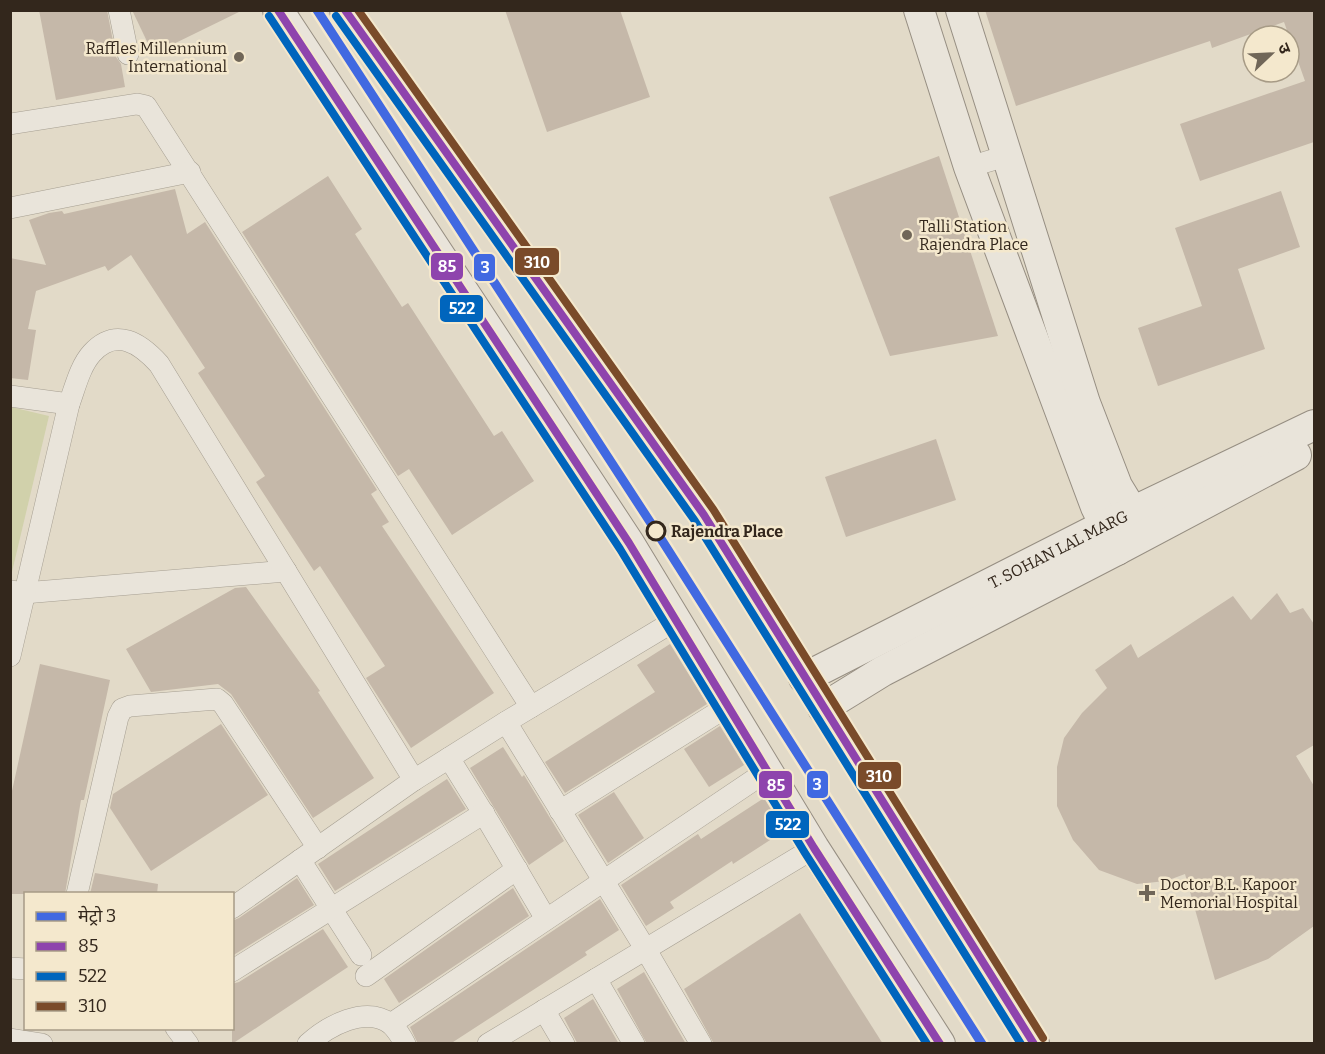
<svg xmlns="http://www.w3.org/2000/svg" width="1325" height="1054" font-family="Bitter,'Noto Sans Devanagari',serif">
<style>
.green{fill:#d1d1ab}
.building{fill:#c5b8a9}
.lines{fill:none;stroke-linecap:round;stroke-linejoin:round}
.street-casing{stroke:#a69f92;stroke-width:22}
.secondary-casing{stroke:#968e82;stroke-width:32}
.street{stroke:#e9e4da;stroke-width:21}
.secondary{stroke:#e9e4da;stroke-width:30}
.bus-1-casing{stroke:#f4e8cd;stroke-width:12}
.bus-2-casing{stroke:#f4e8cd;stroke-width:12}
.bus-3-casing{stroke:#f4e8cd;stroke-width:12}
.bus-1{stroke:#8e44ad;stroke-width:8}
.bus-2{stroke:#0065bd;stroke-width:8}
.bus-3{stroke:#7a4b2a;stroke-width:8}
.metro-1-casing{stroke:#f4e8cd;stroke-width:14}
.metro-1{stroke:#4169e1;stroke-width:9}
.poi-dot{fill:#706658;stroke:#f4e8cd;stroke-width:2}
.stop-dot{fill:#f4e8cd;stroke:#33271c;stroke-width:3}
.labels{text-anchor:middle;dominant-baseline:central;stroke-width:5;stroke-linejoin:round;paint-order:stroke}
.poi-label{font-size:16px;fill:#33271c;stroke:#f4e8cd;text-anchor:start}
.stop-label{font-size:16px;font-weight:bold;fill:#33271c;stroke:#f4e8cd;text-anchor:start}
.street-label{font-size:16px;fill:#33271c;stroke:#f4e8cd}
.line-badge{stroke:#f4e8cd;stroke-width:2}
.badge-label{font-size:16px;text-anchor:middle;font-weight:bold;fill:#fff}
</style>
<rect width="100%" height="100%" fill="#e2dac8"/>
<!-- green -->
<polygon class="green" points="11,407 49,416 11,576"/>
<!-- building -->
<g class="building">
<polygon points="39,10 107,10 116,57 121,64 125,87 56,100"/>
<polygon points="132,10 243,10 153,54"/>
<polygon points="505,10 620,10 650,97 547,132"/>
<polygon points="985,10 1314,10 1314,142 1200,181 1180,124 1305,81 1284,22 1212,48 1210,41 1016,106"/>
<polygon points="939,156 998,336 890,356 829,197"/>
<polygon points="328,176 362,229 355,234 402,307 408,303 494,436 502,431 534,481 452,535 409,469 398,476 242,232"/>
<polygon points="175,189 187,234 205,222 377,490 371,494 389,522 382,526 494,693 411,748 366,678 385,666 320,566 314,571 256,482 265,476 198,373 205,368 131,255 108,271 105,266 36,291 28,329 36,330 28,380 10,378 10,258 46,265 29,220 49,213 62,211 64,214"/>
<polygon points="1281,191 1300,247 1238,269 1265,349 1158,386 1138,328 1202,306 1175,228"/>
<polygon points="936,439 956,500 846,537 825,477"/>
<polygon points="246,587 320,691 318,692 374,778 313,818 231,694 218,684 151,692 126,649 235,588"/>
<polygon points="1277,593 1290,613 1303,608 1314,624 1314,745 1296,756 1314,786 1314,926 1268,959 1215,980 1185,874 1166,881 1137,884 1099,870 1073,840 1057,806 1057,767 1064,738 1082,713 1107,688 1095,670 1131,644 1138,658 1233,596 1251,620"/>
<polygon points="670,644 707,704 565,793 545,762 655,692 637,665"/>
<polygon points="40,664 110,680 84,800 81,800 65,894 10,894 10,800"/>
<polygon points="221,724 268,795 151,871 110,808 113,794"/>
<polygon points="720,726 744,765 709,787 684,749"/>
<polygon points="503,747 522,777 524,775 564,841 529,865 470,768"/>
<polygon points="447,779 466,809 335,891 318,864"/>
<polygon points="614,792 644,838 608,863 578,815"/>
<polygon points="764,798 784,831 733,864 732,861 670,902 674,908 646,926 621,885 698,834 701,839"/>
<polygon points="95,873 158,884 157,894 90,894"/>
<polygon points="297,878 314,905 232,956 232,921 239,918"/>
<polygon points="513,888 529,916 399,1003 384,979"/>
<polygon points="600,899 619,930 585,952 587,955 450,1044 418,1044 410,1027"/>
<polygon points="800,913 883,1044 714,1044 684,989"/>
<polygon points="323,929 348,967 232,1044 232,984 239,982"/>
<polygon points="644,972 686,1044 647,1044 617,989"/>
<polygon points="593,999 619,1044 578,1044 576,1041 564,1018"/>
</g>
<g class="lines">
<!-- street casing -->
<g class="street-casing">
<g id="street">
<polyline points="119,10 128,54"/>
<polyline points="10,124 137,104 146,106 531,707"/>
<polyline points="969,167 1006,156"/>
<polyline points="10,208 190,172"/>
<polyline points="10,396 69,404"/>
<polyline points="12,591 24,593 286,571"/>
<path d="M10 656 69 404C75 388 80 366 92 353 116 327 140 343 159 364L414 780"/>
<polyline points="506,722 646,950 701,1044"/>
<polyline points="449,758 490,824 546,919"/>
<polyline points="560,811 728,706"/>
<polyline points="300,860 361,955"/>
<polyline points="77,894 118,717 122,709 130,706 217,699 223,704 318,848"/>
<polyline points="232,908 414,780 506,722 676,620"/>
<polyline points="10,968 26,969"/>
<polyline points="232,971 484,813"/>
<polyline points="366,976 517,869"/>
<polyline points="596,979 634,1044"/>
<polyline points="544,1010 564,1044"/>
<polyline points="391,1024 767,771"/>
<polyline points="176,1028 188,1044"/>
<polyline points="10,1039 42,1044"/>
<path d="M308 1044C328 1026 365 1005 391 1024 396 1029 402 1038 405 1044"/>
<polyline points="488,1044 814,848"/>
</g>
</g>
<!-- secondary casing -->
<g class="secondary-casing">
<g id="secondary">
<polyline points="278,10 629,543 814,848 940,1044"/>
<polyline points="345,10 704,515 1034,1044"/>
<polyline points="919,10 969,167 1096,507 1117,550"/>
<polyline points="961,10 1085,403 1117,486 1142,527"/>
<path id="s1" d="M804 678 1105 525 1314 425"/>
<polyline points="823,708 883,671 1117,550 1296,455"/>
</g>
</g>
<!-- street -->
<use href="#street" class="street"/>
<!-- secondary -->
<use href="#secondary" class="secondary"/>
<!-- bus-1 casing -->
<g class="bus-1-casing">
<g id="bus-1">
<polyline points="278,10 629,543 814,848 940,1044"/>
<polyline points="345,10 704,515 1034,1044"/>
</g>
</g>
<!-- bus-2 casing -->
<g class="bus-2-casing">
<g id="bus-2">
<polyline points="269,16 620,549 805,853 927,1044"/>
<polyline points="336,16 695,521 1021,1044"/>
</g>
</g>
<!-- bus-3 casing -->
<g class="bus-3-casing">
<polyline id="bus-3" points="358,10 713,509 1043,1038"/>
</g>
<!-- bus-1 -->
<use href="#bus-1" class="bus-1"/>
<!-- bus-2 -->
<use href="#bus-2" class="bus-2"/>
<!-- bus-3 -->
<use href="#bus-3" class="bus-3"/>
<!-- metro-1 casing -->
<g class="metro-1-casing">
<polyline id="metro-1" points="317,10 656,531 982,1044"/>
</g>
<!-- metro-1 -->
<use href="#metro-1" class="metro-1"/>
</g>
<!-- markers -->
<g class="poi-dot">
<circle cx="239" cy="57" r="6"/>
<circle cx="907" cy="235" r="6"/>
<path d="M1144 884h6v6h6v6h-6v6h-6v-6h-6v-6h6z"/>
</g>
<circle class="stop-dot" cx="656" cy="531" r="9"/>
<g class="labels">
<!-- poi labels -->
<g class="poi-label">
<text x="227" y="48" text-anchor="end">Raffles Millennium<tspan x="227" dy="18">International</tspan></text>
<text x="919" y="226">Talli Station<tspan x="919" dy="18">Rajendra Place</tspan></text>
<text x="1160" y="884">Doctor B.L. Kapoor<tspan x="1160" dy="18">Memorial Hospital</tspan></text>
</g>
<!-- stop labels -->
<g class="stop-label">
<text x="671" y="531">Rajendra Place</text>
</g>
<!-- street labels -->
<g class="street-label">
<text stroke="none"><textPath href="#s1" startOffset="285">T. SOHAN LAL MARG</textPath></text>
</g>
</g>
<g class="line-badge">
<rect x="514" y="247" width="46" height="29" rx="6" fill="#7a4b2a"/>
<rect x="430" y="252" width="34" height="29" rx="6" fill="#8e44ad"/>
<rect x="473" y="253" width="23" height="29" rx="6" fill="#4169e1"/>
<rect x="439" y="294" width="45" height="29" rx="6" fill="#0065bd"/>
<rect x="857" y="761" width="45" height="29" rx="6" fill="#7a4b2a"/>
<rect x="806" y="770" width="23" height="29" rx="6" fill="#4169e1"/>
<rect x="758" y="770" width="35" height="29" rx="6" fill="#8e44ad"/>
<rect x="765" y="810" width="45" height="29" rx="6" fill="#0065bd"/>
</g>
<g class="badge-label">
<text x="537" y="268">310</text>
<text x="447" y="272">85</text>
<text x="485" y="273">3</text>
<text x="462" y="314">522</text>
<text x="879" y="782">310</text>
<text x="817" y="790">3</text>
<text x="776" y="791">85</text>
<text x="788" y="830">522</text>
</g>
<!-- border -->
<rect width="1325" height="1054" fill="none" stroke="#33271c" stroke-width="24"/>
<!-- legend -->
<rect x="24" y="892" width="210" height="138" fill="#f4e8cd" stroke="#a79b86" stroke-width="1.5"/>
<rect x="36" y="912" width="30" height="9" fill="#4169e1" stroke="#a79b86" stroke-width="1.5"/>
<text x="78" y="922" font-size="18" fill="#33271c">मेट्रो 3</text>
<rect x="36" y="942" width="30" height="9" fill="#8e44ad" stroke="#a79b86" stroke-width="1.5"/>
<text x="78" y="952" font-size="18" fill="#33271c">85</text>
<rect x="36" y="972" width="30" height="9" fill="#0065bd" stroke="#a79b86" stroke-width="1.5"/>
<text x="78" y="982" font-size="18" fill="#33271c">522</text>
<rect x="36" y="1002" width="30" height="9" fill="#7a4b2a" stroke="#a79b86" stroke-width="1.5"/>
<text x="78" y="1012" font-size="18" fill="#33271c">310</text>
<!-- north arrow -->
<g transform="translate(1271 54) rotate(67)"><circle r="28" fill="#f4e8cd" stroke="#a79b86" stroke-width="1.5"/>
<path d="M0-4.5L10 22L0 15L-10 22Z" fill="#706658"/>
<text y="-9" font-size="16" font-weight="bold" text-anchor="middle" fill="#33271c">उ</text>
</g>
</svg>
